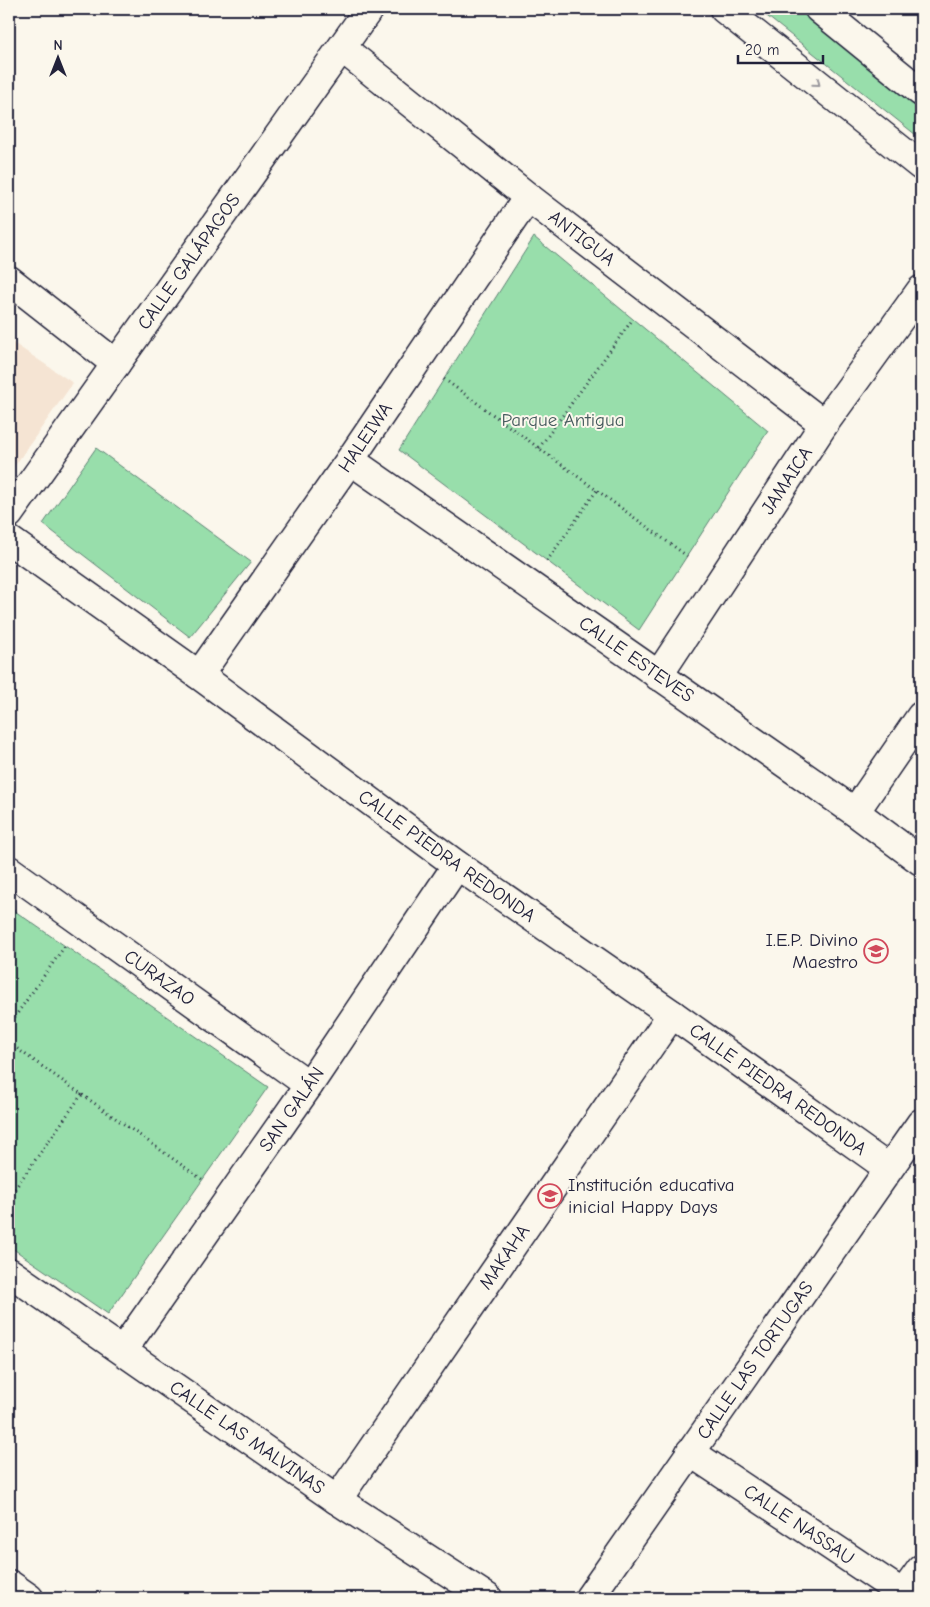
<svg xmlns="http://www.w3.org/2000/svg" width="930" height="1607" font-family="'Comic Neue',sans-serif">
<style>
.built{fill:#f5e4d3}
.green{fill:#98deab;stroke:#5d8073}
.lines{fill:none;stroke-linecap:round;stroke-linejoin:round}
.street-casing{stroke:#22223b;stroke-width:31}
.secondary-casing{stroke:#22223b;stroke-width:31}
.path{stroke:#22223b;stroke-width:3;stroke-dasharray:1 4;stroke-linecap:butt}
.street{stroke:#fbf7ec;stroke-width:28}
.secondary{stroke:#fbf7ec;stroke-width:28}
.oneway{stroke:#99979c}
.labels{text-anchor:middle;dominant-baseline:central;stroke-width:4;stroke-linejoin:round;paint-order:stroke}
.street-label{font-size:19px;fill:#22223b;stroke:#fbf7ec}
.park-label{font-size:19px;fill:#455a5d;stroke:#fbf7ec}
.poi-label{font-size:19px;fill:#22223b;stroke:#fbf7ec;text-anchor:end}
</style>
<rect width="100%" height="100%" fill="#fbf7ec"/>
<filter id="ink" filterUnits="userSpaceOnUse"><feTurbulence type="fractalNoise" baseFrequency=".02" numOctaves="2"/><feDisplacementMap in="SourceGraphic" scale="10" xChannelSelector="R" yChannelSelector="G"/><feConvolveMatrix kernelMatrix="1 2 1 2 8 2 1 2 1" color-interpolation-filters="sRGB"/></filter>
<g filter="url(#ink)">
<!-- built -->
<polygon class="built" points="9,340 73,383 9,474"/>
<!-- green -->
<g class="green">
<polygon points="758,9 803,9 921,103 921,139"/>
<polygon points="534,237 768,431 639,630 399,450"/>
<polygon points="96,448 251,562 190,637 43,524"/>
<polygon points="9,907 268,1087 108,1314 9,1246"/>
</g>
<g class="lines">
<!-- street casing -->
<g class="street-casing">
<g id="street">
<path id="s1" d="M342 48 528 197 824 424"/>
<polyline points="9,280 116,364"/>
<path id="s2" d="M350 460 855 812 921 861"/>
<path id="s3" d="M9 514 369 9"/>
<path id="s4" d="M9 540 199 675 457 865 672 1014 888 1168"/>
<path id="s5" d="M199 675 350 460 528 197"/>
<path id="s6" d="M658 676 824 424 921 290"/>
<polyline points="855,812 921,716"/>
<path id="s7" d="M9 870 309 1085"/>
<path id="s8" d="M9 1272 337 1500 488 1598"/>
<path id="s9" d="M123 1350 309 1085 457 865"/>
<path id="s10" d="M690 1452 909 1598"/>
<path id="s11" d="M337 1500 672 1014"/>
<polyline points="903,1594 921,1569"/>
<path id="s12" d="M589 1598 921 1123"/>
</g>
</g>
<!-- secondary casing -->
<g class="secondary-casing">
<g id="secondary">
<polyline points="724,9 921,166"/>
<polyline points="819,9 921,92"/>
<polyline points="9,1584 29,1598"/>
</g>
</g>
<!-- path -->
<g class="path">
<polyline points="444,379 687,556"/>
<polyline points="539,448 633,319"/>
<polyline points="547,561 597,490"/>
<polyline points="9,1025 65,946"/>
<polyline points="9,1043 203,1180"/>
<polyline points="9,1197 82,1094"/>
</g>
<!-- street -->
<use href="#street" class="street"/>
<!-- secondary -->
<use href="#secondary" class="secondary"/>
</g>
<!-- one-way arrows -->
<defs><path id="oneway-chevron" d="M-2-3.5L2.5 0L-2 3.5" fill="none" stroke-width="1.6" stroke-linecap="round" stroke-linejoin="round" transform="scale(1.25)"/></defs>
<use class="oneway" href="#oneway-chevron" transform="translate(817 83) rotate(39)"/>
</g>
<!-- icons -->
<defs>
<g id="school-ring" transform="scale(1.25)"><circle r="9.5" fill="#fbf7ec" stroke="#d1495b" stroke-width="1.5"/><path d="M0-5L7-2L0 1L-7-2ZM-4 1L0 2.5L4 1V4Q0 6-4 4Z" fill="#d1495b"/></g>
</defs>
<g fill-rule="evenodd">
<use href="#school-ring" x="876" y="951"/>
<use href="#school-ring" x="550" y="1196"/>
</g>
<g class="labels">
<!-- street labels -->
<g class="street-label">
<text stroke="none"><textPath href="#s1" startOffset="306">ANTIGUA</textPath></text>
<text stroke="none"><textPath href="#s3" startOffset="310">CALLE GALÁPAGOS</textPath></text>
<text stroke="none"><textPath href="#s5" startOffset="290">HALEIWA</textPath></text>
<text stroke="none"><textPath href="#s6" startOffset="234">JAMAICA</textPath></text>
<text stroke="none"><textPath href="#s2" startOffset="349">CALLE ESTEVES</textPath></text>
<text stroke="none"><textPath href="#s4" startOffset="540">CALLE PIEDRA REDONDA</textPath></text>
<text stroke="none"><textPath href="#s7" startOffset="185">CURAZAO</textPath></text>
<text stroke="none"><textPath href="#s4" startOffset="945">CALLE PIEDRA REDONDA</textPath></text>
<text stroke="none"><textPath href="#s9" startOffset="294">SAN GALÁN</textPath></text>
<text stroke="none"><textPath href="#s11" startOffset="295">MAKAHA</textPath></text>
<text stroke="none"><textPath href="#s12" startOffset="290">CALLE LAS TORTUGAS</textPath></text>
<text stroke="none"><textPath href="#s8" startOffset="290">CALLE LAS MALVINAS</textPath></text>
<text stroke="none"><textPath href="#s10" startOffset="131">CALLE NASSAU</textPath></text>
</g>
<!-- park labels -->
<g class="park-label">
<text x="563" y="420">Parque Antigua</text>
</g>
<!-- poi labels -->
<g class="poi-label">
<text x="858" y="940">I.E.P. Divino<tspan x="858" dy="22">Maestro</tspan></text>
<text x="568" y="1185" text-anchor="start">Institución educativa<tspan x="568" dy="22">inicial Happy Days</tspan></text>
</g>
</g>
<!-- margin -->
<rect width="930" height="1607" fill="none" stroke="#fbf7ec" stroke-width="30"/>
<rect x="15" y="15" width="900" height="1577" fill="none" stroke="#22223b" stroke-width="2" filter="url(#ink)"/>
<!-- north arrow -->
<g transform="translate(58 58)" stroke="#fbf7ec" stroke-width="4" paint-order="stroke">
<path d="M0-4L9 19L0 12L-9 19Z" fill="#22223b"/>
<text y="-8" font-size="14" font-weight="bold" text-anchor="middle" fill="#22223b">N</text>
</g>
<!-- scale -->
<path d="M738 55v8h85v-8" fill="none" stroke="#22223b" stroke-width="2.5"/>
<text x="745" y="55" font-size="15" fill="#22223b" stroke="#fbf7ec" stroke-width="4" paint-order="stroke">20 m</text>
</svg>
